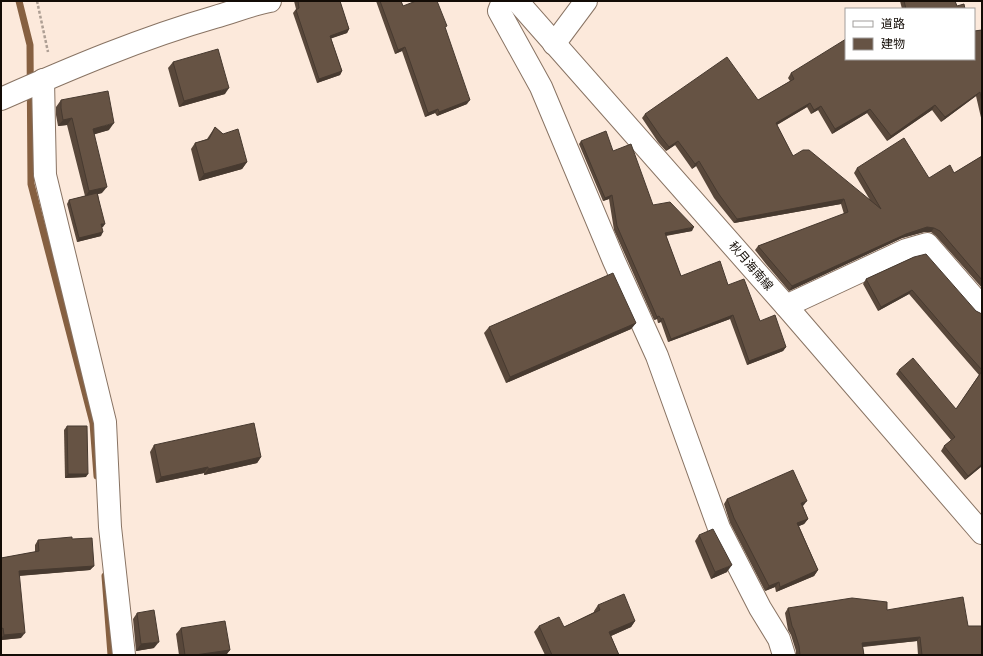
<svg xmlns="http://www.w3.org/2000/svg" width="983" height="656" font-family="Jost,'Noto Sans JP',sans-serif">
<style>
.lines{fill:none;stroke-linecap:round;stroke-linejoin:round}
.stream{stroke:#866041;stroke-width:7}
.minor-casing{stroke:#887363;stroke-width:24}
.major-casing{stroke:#887363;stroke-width:24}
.path{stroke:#ae9f94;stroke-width:2.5;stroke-dasharray:3 2;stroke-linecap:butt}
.minor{stroke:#fff;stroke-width:22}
.major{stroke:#fff;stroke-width:22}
.wall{fill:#58473a}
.shaded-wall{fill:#473a30}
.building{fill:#665344;stroke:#473a30}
.labels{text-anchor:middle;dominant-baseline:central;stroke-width:4;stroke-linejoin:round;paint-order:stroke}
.street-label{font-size:12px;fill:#130c06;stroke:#fff}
</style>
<rect width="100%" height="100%" fill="#fce9db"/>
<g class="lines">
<!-- stream -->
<g class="stream">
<polyline points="19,1 30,45 31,184 93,423 97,476"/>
<polyline points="105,576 111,655"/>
</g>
<!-- minor casing -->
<g class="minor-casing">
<g id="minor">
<polyline points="503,1 499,11 541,87 614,261 657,356 719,528 760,608 779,639 784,655"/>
<polyline points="554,44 586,1"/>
<polyline points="43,80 45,175 105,422 110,527 124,655"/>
<path d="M1 99C71 68 142 38 215 17 233 12 252 4 270 1"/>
<polyline points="786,306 906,250 927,244 982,307"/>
</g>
</g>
<!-- major casing -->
<g class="major-casing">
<polyline id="major" points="517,1 786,306 982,533"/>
</g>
<!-- path -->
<polyline class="path" points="37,1 48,52"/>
<!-- minor -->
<use href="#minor" class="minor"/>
<!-- major -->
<use href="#major" class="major"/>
</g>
<!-- wall -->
<g class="wall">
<polygon points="294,1 340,1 349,29 347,33 331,38 342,71 340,75 317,83 293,13 296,9"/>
<polygon points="376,1 401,1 403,6 445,29 467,104 437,116 435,113 425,117 402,51 395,54"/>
<polygon points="900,1 955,1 957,6 965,9 902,9"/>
<polygon points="982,30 982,122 976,96 941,122 932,110 887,141 867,113 832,134 818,110 811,114 807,107 777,125 793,156 870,200 854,173 857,168 929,178 954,173 982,156 982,288 936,236 931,232 924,232 902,238 789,291 766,264 755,250 758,246 844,214 841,204 734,223 714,198 696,166 692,169 675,145 666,151 658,142 642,118 645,114 758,100 790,81 788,78 791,73 846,59"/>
<polygon points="173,62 225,94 179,107 168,68"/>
<polygon points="61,100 109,130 94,134 102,193 98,194 103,227 102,227 101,236 77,242 67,204 69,200 85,196 67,125 58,126 56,115 56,107"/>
<polygon points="215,127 223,134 247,162 242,169 199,181 191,149 195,143 207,139"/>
<polygon points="581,141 613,151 653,205 692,231 666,236 681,276 728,285 760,321 786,347 783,351 747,365 730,319 668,342 661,322 658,323 657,319 654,320 614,230 609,199 603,201 579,144"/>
<polygon points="914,257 976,311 982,314 982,466 965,480 941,451 944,446 951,440 896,374 899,370 956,409 979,375 952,344 909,294 878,311 863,284 866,279"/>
<polygon points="636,323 631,329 506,383 484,333 489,327"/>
<polygon points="67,426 86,477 65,478 64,430"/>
<polygon points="154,445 261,457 257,463 204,475 204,473 156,483 150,452"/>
<polygon points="727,499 803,506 808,519 804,524 799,526 818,570 814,576 776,592 775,587 765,591 730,523 724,504"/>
<polygon points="699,535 727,572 711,579 695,541"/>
<polygon points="72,539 94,566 90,570 19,576 21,638 1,640 1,558 35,552 35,545 38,540"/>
<polygon points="598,605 635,621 631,627 611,636 619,655 545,655 534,632 539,626 564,627 594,612 594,611"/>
<polygon points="788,608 887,610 968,626 982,655 918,655 917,641 863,647 864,655 796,655 796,651 791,635 788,630 785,613"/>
<polygon points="137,613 154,648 136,651 133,619"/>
<polygon points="181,628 230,650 226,655 179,655 176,634"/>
</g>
<!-- shaded-wall -->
<g class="shaded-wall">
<polygon points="349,29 347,33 327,40 330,36"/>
<polygon points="405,47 402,51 395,54 398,50"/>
<polygon points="342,71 340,75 317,83 319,79"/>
<polygon points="229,88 225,94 179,107 184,101"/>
<polygon points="980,92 976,96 941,122 945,117"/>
<polygon points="470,100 467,104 437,116 439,112"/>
<polygon points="810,103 807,107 773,127 776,123"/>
<polygon points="935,105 932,110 887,141 891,136"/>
<polygon points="821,106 818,110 811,114 814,110"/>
<polygon points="438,109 435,113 425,117 428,113"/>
<polygon points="870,109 867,113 832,134 835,129"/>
<polygon points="72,118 67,125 58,126 63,120"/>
<polygon points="114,123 109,130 89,136 93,129"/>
<polygon points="678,141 675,145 666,151 669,147"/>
<polygon points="699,161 696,166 692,169 695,164"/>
<polygon points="247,162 242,169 199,181 204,174"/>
<polygon points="107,187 102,193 85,197 89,191"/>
<polygon points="612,195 609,199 603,201 605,198"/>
<polygon points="844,199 841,204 734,223 737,219"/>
<polygon points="101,224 105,224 103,227 99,228"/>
<polygon points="694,227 692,231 663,236 665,233"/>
<polygon points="927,227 934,228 931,232 924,232 902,238 789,291 792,286 906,234"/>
<polygon points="103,232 101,236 77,242 79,238"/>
<polygon points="912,290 909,294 878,311 881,307"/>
<polygon points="733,315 730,319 668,342 671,339"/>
<polygon points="659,316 657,319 654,320 657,317"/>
<polygon points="663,318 661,322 658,323 661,319"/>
<polygon points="636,323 631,329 506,383 510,377"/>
<polygon points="786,347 783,351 747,365 749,361"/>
<polygon points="261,457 257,463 204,475 208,469"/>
<polygon points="982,464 982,466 965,480 968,476"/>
<polygon points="208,467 204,473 156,483 161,477"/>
<polygon points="68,474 88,474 86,477 65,478"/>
<polygon points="807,501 803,506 798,509 801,503"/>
<polygon points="808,519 804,524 794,528 797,523"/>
<polygon points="732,565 727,572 711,579 715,572"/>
<polygon points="94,566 90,570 15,576 19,571"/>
<polygon points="818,570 814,576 776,592 780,587"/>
<polygon points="779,582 775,587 765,591 769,586"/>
<polygon points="635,621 631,627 604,639 609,632"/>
<polygon points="25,633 21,638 1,640 1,638 4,635"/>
<polygon points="920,637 917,641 858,647 862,643"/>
<polygon points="159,642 154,648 136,651 141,644"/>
<polygon points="230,650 226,655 195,655"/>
</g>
<!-- building -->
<g class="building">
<polygon points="298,1 340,1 349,29 330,36 342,71 319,79 296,10 299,8"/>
<polygon points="380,1 401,1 403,6 416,1 437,1 447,26 445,27 470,100 439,112 438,109 428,113 405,47 398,50"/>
<polygon points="904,1 955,1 957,6 964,4 965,9 906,9"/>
<polygon points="982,30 982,103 980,92 945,117 935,105 891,136 870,109 835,129 821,106 814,110 810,103 776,123 793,156 803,150 809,150 881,209 857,168 904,138 929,178 950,165 954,173 982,156 982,280 940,231 934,228 927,227 906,234 792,286 769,259 758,246 848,212 844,199 737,219 718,193 699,161 695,164 678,141 669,147 661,137 645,114 727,57 758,100 794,79 791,73 846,39 846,59 974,59 974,31"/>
<polygon points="218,49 229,88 184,101 173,62"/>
<polygon points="108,91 114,123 93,129 107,187 89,191 72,118 63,120 61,108 61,100"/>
<polygon points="215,127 223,134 238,129 247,162 204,174 195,143 209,139"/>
<polygon points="606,131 613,151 631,144 653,205 670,202 694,227 665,233 681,276 720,261 728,285 744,279 760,321 775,315 786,347 749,361 733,315 671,339 663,318 661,319 659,316 657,317 617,226 612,195 605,198 581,141"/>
<polygon points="97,193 105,224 101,224 103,232 79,238 69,200"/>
<polygon points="926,254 976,311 982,314 982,370 955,340 912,290 881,307 866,279 914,257"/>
<polygon points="613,273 636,323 510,377 489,327"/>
<polygon points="913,358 956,409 982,371 982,411 981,411 982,412 982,464 968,476 944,446 955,437 899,370"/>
<polygon points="254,423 261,457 208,469 208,467 161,477 154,445"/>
<polygon points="67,426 87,426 88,474 68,474"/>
<polygon points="793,470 807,501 801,503 808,519 797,523 818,570 780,587 779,582 769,586 734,518 727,499"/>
<polygon points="713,529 732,565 715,572 699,535"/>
<polygon points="72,537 72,539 92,538 94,566 19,571 25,633 4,635 3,628 1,629 1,558 39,551 38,540"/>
<polygon points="624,594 635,621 609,632 619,655 552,655 539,626 559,617 564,627 600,610 598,605"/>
<polygon points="963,597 968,626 982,626 982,655 922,655 920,637 862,643 864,655 800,655 799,646 794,630 792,626 788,608 852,598 887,602 887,610"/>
<polygon points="154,610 159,642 141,644 137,613"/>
<polygon points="225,621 230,650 195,655 185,655 181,628"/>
</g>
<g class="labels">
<!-- street labels -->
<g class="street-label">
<text transform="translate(751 266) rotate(49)">秋月海南線</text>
</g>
</g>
<!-- border -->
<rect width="983" height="656" fill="none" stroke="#130c06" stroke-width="4"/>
<!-- legend -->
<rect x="845" y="8" width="130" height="52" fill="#ffffff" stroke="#a19e9b"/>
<rect x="853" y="21" width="20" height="6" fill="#ffffff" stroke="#a19e9b"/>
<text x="881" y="28" font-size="12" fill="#130c06">道路</text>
<rect x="853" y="38" width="20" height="12" fill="#665344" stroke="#a19e9b"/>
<text x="881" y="48" font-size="12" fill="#130c06">建物</text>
</svg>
